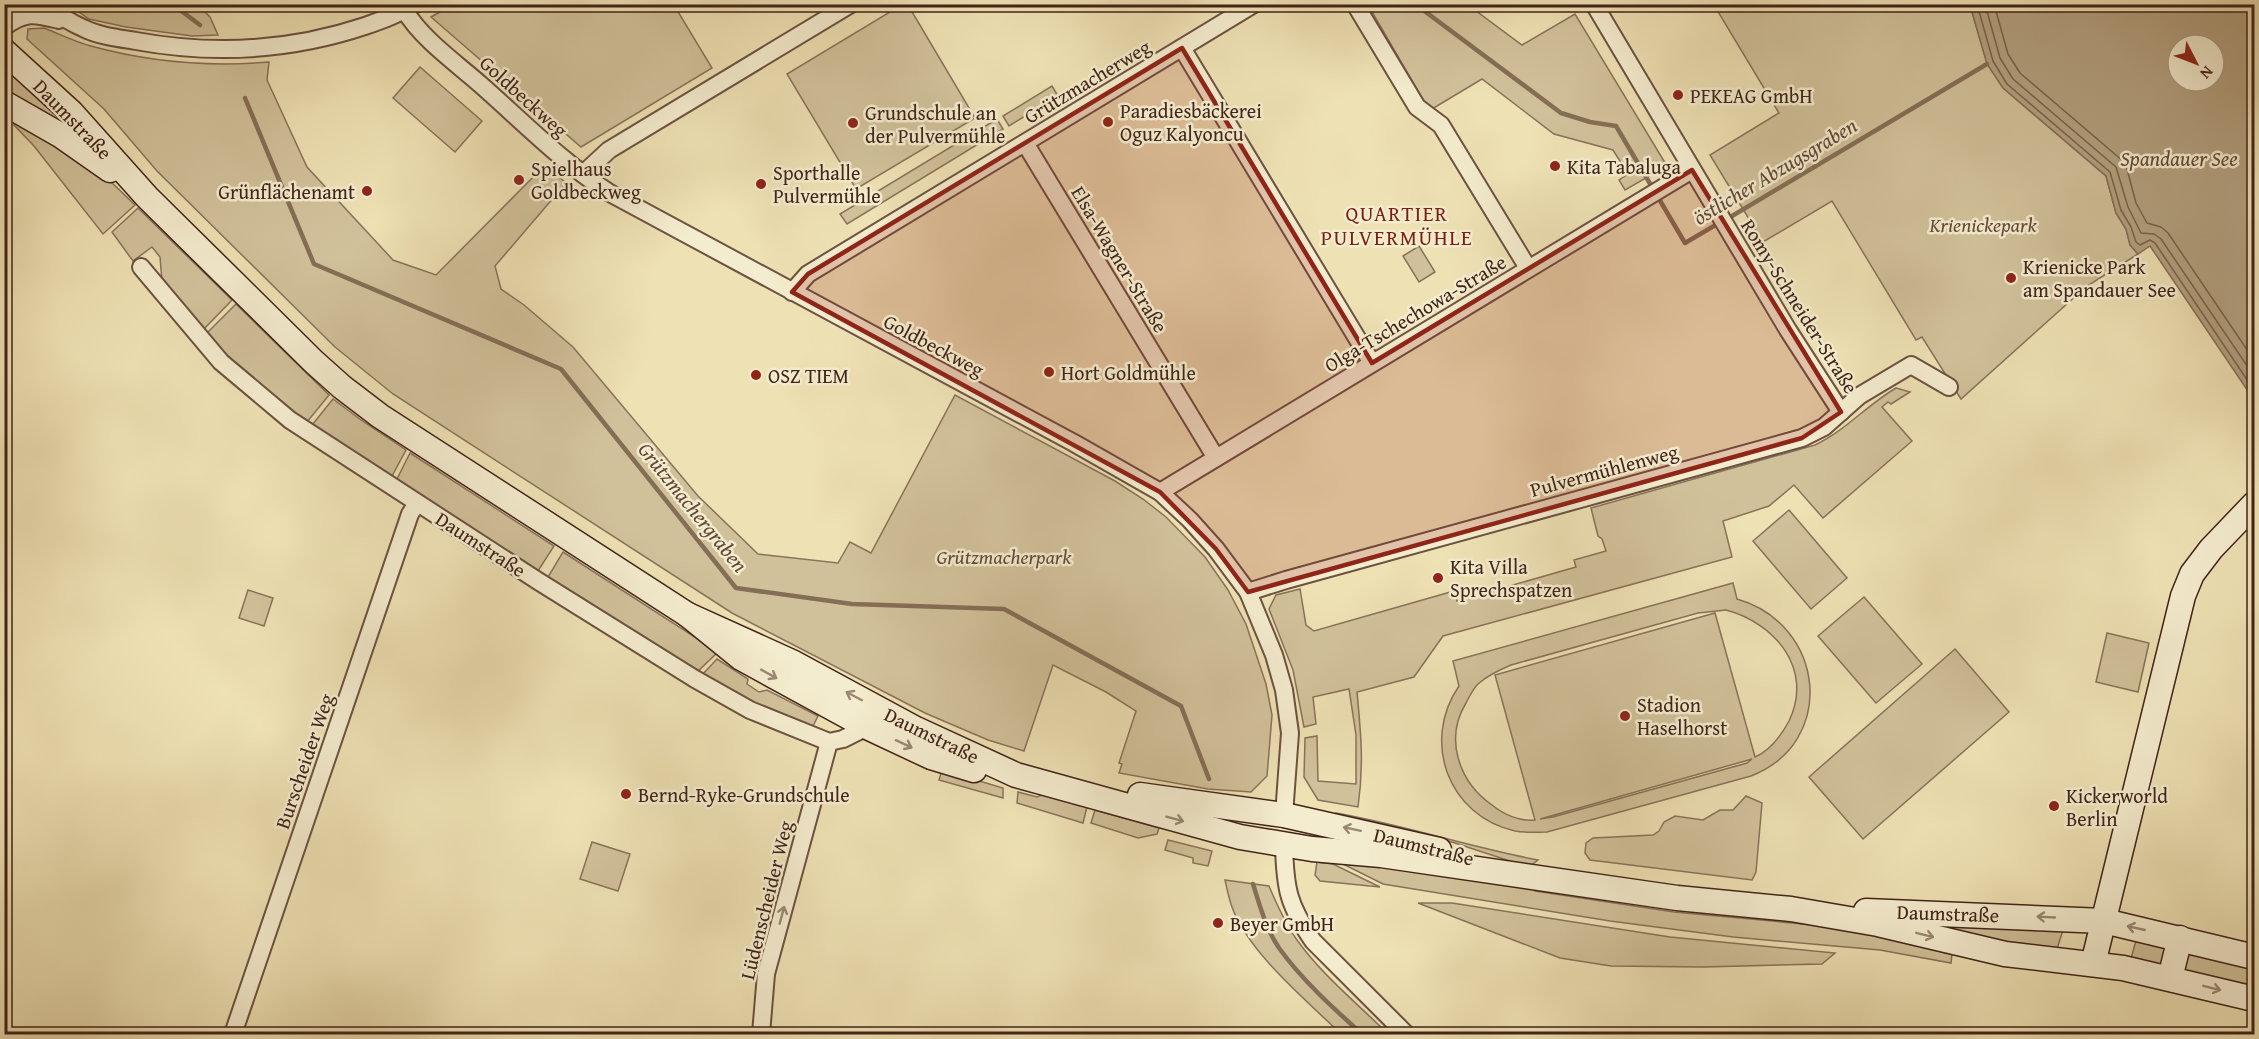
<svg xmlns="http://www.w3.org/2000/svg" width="2259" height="1039" font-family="'Gentium Book Plus',serif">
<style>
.green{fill:#d1c19a;stroke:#89725a;stroke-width:1.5;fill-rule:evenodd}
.water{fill:#b3a07f;stroke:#856e56;stroke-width:1.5;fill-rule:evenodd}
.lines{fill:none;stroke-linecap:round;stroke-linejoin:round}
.shore{stroke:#7a624c;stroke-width:1.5}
.stream{stroke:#856e56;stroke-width:4.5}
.street-casing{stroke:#6c5240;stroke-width:20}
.secondary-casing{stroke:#412319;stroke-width:27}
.street{stroke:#f4ecce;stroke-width:16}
.secondary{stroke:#f4ecce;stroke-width:24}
.oneway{stroke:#9a8874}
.marked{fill:#8f2418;fill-opacity:0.2;stroke:#8f2418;stroke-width:4.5;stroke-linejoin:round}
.poi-dot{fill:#8f2418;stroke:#f4ecce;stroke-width:2}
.labels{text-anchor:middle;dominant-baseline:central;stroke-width:5;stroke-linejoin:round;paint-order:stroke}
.street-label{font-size:20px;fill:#412319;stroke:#f4ecce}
.poi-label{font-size:20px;fill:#412319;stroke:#f4ecce;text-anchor:start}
.park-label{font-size:20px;font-style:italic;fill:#654a39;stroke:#f4ecce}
.water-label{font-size:21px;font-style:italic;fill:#634838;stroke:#f4ecce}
.neighbourhood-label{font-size:21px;letter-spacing:1.5px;fill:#7a1f14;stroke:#f4ecce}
</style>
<rect width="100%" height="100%" fill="#eee1b4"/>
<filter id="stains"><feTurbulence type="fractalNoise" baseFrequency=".00333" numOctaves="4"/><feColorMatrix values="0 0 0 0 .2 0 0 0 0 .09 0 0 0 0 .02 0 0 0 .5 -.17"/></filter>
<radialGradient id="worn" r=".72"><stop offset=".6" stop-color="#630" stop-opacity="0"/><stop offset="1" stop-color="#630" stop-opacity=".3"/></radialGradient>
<!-- green -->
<g class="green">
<polygon points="903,4 908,5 975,118 856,189 787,74"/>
<polygon points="69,5 198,5 210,17 218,35 192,36 126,27 89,19"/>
<polygon points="452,5 674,5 712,68 581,147 431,17"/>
<polygon points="1368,5 1468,5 1522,45 1575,14 1667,166 1625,190 1619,180 1628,174 1613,150 1554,134 1482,79 1432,109 1425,103"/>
<polygon points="1714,5 1970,5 1987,63 2003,88 2106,176 2116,213 2126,229 2130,245 2138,254 2087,286 1961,399 1922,337 1916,340 1832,201 1763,242 1710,155 1779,113"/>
<path d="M44 28C60 34 75 42 91 46 149 62 209 67 269 62L267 80 307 167 393 260 436 275 545 165 566 183 495 266 501 289 524 305 573 347 698 496 758 554 838 563 850 542 871 553 955 395 1115 481 1143 499 1166 517 1205 557 1228 590 1246 624 1266 684 1272 715 1267 776 1251 792 1208 789 1119 773 1122 764 1119 763 1136 711 1106 692 1053 665 1024 751 988 740 925 713 732 613 393 394 335 347 157 171 104 109 27 39 28 29Z"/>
<polygon points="10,66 100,151 5,93 4,70"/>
<polygon points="420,67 482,121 455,152 393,98"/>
<polygon points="1052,86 1058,96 1009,126 1003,116"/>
<polygon points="17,118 107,178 135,205 103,234 34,146 14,125"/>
<polygon points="997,119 1003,129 847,224 840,214"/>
<polygon points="138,208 232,300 201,332 162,281 160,257 152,247 133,261 112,232"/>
<polygon points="1419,246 1435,272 1419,282 1403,256"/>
<polygon points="236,304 329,395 307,422 249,378 205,335"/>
<path d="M1896 388 1910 392 1891 404 1888 402 1882 407 1912 441 1823 518 1794 485 1769 506 1723 521 1732 557 1443 636 1414 677 1357 692C1361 734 1364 765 1358 807L1318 800 1304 777 1305 738 1317 736 1318 781 1356 784V735L1349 689 1313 697 1316 724 1304 727 1293 670 1269 609 1276 595 1300 589 1306 625 1314 631 1454 591 1457 601 1576 567 1574 560 1606 551 1602 539 1598 536 1591 508 1815 445C1845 431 1867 405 1896 388Z"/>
<polygon points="333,399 361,420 406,450 392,476 312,425"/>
<polygon points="410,453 554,546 538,571 397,479"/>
<polygon points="1789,510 1847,578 1811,609 1753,541"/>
<polygon points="563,552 718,652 697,672 548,577"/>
<path d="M1733 583 1737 599C1825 624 1838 742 1751 776L1547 832C1536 832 1525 833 1515 831 1448 816 1421 741 1459 686L1453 661ZM1726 610C1775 623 1814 669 1789 721 1781 736 1771 750 1755 757L1715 613 1495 675 1535 820C1520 822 1503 814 1492 805 1459 782 1444 739 1466 703 1469 697 1473 689 1478 684 1488 675 1499 670 1511 665L1698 613ZM1752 759 1747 763 1553 817 1540 819Z"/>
<polygon points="248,590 273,598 264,626 239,618"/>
<polygon points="1864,597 1922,664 1876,703 1818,636"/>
<polygon points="2107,633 2149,643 2138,692 2096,682"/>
<polygon points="1955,649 2009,712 1863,839 1809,777"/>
<polygon points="717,659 748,679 747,684 759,692 767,690 818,716 811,730 766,713 701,676"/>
<polygon points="942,770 1003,788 1003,798 939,780"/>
<polygon points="1018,792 1037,797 1047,793 1087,807 1083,823 1017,803"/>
<polygon points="1746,796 1762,803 1756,872 1752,880 1606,862 1590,860 1585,853 1586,843 1593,838 1653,835 1659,831 1664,822 1675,816 1703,820 1720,810 1733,810"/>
<polygon points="1095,810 1159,828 1157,834 1138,838 1091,823"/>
<path d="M1336 813C1404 825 1470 847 1538 860L1530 866 1519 864 1455 843 1383 824 1336 814Z"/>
<polygon points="1168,840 1212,851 1208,866 1193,863 1193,858 1165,850"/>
<polygon points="592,842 630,854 618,891 580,879"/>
<polygon points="1335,860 1377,862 1510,886 1517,882 1530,886 1535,891 1674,912 1846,928 1952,954 1951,963 1880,950 1733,937 1610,921 1383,884"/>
<polygon points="1317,862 1333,864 1380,887 1320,881 1315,875"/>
<path d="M1225 880 1269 886C1277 905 1285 923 1297 940 1322 975 1358 1004 1388 1034H1341C1307 1001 1248 952 1232 907 1229 899 1227 889 1225 880Z"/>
<polygon points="1418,903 1452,903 1670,937 1835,953 1822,964 1703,967 1611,966 1560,958"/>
<polygon points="1899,918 2065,924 2057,949 2020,945"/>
<polygon points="2137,937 2168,944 2162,969 2130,962"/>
<polygon points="2184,952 2254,964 2254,991 2180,969"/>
</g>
<!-- water -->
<path class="water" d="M1970 5H2254V400L2150 246 2138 254 2130 245 2126 229 2116 213 2106 176 2003 88 1987 64ZM2178 45H2214V81H2178Z"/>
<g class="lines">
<!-- shore -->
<g class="shore">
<polyline points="1977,4 1993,61 2007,84 2110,172 2121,210 2131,227 2136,242 2140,245 2150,240 2155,243 2254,390"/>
<polyline points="1985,4 2000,58 2013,79 2116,167 2128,207 2141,233 2154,234 2161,239 2254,376"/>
<polyline points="1994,4 2008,54 2020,73 2123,161 2127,169 2136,203 2147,223 2161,227 2168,233 2254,360"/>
</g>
<!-- stream -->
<g class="stream">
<polyline points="172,4 200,25"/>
<polyline points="1415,4 1561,113 1590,122 1616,126 1685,243 1719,223"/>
<polyline points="245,98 314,264 561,369 736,588 852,604 1004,609 1181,706 1209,779"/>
<polyline points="1727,219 1987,64"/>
<path d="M1253 884C1260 906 1266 929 1279 948 1302 980 1333 1008 1362 1034"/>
</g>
<!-- street casing -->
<g class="street-casing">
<g id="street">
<path d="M44 4C56 13 69 22 83 28 99 36 118 38 136 41 213 55 290 51 365 26 382 20 399 14 415 4"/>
<polyline points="1355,4 1417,107 1441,125 1528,268"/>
<polyline points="1594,4 1788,330 1841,412"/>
<path d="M405 11C423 40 455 62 481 85 522 121 562 162 608 192L1074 443 1160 492 1190 520 1216 549 1248 592 1274 655 1284 690 1290 733 1284 815"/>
<path d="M4 27C26 11 35 14 59 20"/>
<polyline points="1182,48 1372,363"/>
<polyline points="1025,143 1216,458"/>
<polyline points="583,174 609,150 851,4"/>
<polyline points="141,267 221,362 290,420 538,581 695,679 750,710 829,742 843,739 867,727"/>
<polyline points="792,292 808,274 1254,4"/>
<polyline points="1160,492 1692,170"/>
<polyline points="1248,592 1286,580 1802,438 1824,427 1859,396 1911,365 1949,387"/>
<path d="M1284 845C1285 888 1288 905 1313 941L1406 1034"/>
<polyline points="233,1034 410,514 417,503"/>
<polyline points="761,1034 766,974 829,742"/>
</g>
</g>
<!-- secondary casing -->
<g class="secondary-casing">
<g id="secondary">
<polyline points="4,51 71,112 147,197 314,362 342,387 380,416 688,615 741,658 867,727 931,757 974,770"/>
<polyline points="4,103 60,135 110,170"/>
<polyline points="688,615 794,663 916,729 1016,775 1240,837 1312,849 1381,855 1677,898 1791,909 1878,924 2005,954 2123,968 2254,999"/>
<polyline points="1140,795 1284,815 1439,850"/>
<polyline points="1866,911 2104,921 2254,957"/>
<polyline points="2093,964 2183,596 2192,574 2211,549 2254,504"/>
<polyline points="2170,978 2180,938"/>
</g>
</g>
<!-- street -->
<use href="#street" class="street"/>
<!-- secondary -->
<use href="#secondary" class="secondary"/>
</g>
<!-- one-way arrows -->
<defs><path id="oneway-shaft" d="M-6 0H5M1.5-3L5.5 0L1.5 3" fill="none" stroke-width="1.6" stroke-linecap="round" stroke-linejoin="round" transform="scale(1.5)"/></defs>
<g class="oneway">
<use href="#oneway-shaft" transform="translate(769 674) rotate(29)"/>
<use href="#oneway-shaft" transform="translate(854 696) rotate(-152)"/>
<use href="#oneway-shaft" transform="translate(904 744) rotate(25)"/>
<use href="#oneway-shaft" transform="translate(1175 819) rotate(15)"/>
<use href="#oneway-shaft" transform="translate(1352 829) rotate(-168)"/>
<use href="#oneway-shaft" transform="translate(782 915) rotate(-75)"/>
<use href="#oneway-shaft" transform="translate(2046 917) rotate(-177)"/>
<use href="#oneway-shaft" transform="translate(2136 928) rotate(-167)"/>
<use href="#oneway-shaft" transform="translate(1925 935) rotate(14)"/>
<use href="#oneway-shaft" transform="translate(2212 988) rotate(14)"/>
</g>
<!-- marked area -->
<path class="marked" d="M1182 48 1372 363 1692 170 1841 412 1802 438 1248 592 1216 549 1160 492 792 292 808 274Z"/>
<!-- markers -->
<g class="poi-dot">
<circle cx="1678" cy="95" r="6"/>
<circle cx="1108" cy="122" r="6"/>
<circle cx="853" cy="123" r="6"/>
<circle cx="1555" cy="166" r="6"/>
<circle cx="519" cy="180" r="6"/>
<circle cx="761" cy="184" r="6"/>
<circle cx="367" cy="191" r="6"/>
<circle cx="2011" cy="278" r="6"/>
<circle cx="1049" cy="372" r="6"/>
<circle cx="756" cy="375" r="6"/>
<circle cx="1438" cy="578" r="6"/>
<circle cx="1625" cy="716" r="6"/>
<circle cx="626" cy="794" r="6"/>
<circle cx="2054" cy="806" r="6"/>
<circle cx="1218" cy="923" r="6"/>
</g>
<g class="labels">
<!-- street labels -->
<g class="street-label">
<text transform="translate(1087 81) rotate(-31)">Grützmacherweg</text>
<text transform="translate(524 96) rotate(42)">Goldbeckweg</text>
<text transform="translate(73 119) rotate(46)">Daumstraße</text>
<text transform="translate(1120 259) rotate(59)">Elsa-Wagner-Straße</text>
<text transform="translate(1800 306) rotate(58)">Romy-Schneider-Straße</text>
<text transform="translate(1415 313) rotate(-31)">Olga-Tschechowa-Straße</text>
<text transform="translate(934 345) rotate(28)">Goldbeckweg</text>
<text transform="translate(1604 470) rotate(-15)">Pulvermühlenweg</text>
<text transform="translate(481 544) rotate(33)">Daumstraße</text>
<text transform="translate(932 735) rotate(26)">Daumstraße</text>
<text transform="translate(304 761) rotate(-71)">Burscheider Weg</text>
<text transform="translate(1424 846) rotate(14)">Daumstraße</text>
<text transform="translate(766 900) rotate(-76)">Lüdenscheider Weg</text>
<text transform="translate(1948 913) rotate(2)">Daumstraße</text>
</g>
<!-- poi labels -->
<g class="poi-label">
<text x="1690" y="95">PEKEAG GmbH</text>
<text x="1120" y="110">Paradiesbäckerei<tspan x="1120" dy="23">Oguz Kalyoncu</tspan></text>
<text x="865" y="112">Grundschule an<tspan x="865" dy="23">der Pulvermühle</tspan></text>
<text x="1567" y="166">Kita Tabaluga</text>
<text x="531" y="168">Spielhaus<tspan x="531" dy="23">Goldbeckweg</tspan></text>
<text x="773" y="172">Sporthalle<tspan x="773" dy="23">Pulvermühle</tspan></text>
<text x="355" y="191" text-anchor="end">Grünflächenamt</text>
<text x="2023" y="266">Krienicke Park<tspan x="2023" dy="23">am Spandauer See</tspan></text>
<text x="1061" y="372">Hort Goldmühle</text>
<text x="768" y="375">OSZ TIEM</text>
<text x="1450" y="566">Kita Villa<tspan x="1450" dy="23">Sprechspatzen</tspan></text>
<text x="1637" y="704">Stadion<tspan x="1637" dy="23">Haselhorst</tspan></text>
<text x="638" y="794">Bernd-Ryke-Grundschule</text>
<text x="2066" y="795">Kickerworld<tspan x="2066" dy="23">Berlin</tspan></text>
<text x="1230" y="923">Beyer GmbH</text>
</g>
<!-- park labels -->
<g class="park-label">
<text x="1983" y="224">Krienickepark</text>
<text x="1004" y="556">Grützmacherpark</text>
</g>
<!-- water labels -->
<g class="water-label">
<text x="2179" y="158">Spandauer See</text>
<text transform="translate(1775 171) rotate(-31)">östlicher Abzugsgraben</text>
<text transform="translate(693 507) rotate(51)">Grützmachergraben</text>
</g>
<!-- neighbourhood labels -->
<g class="neighbourhood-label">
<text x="1397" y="213">QUARTIER<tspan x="1397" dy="24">PULVERMÜHLE</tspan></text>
</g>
</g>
<!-- margin -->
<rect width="2259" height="1039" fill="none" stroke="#eee1b4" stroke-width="24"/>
<rect x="6" y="6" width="2247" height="1027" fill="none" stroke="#412319" stroke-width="3"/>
<rect x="12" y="12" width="2235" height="1015" fill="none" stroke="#412319" stroke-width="1.5"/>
<!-- north arrow -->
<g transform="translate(2196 63) rotate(132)"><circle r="28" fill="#f4ecce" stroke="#ac9c86" stroke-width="1.5"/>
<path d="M0-4.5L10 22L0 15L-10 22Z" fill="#8f2418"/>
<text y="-9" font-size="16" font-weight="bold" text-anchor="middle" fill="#412319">N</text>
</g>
<rect width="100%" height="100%" filter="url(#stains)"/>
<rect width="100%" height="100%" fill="url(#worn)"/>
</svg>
